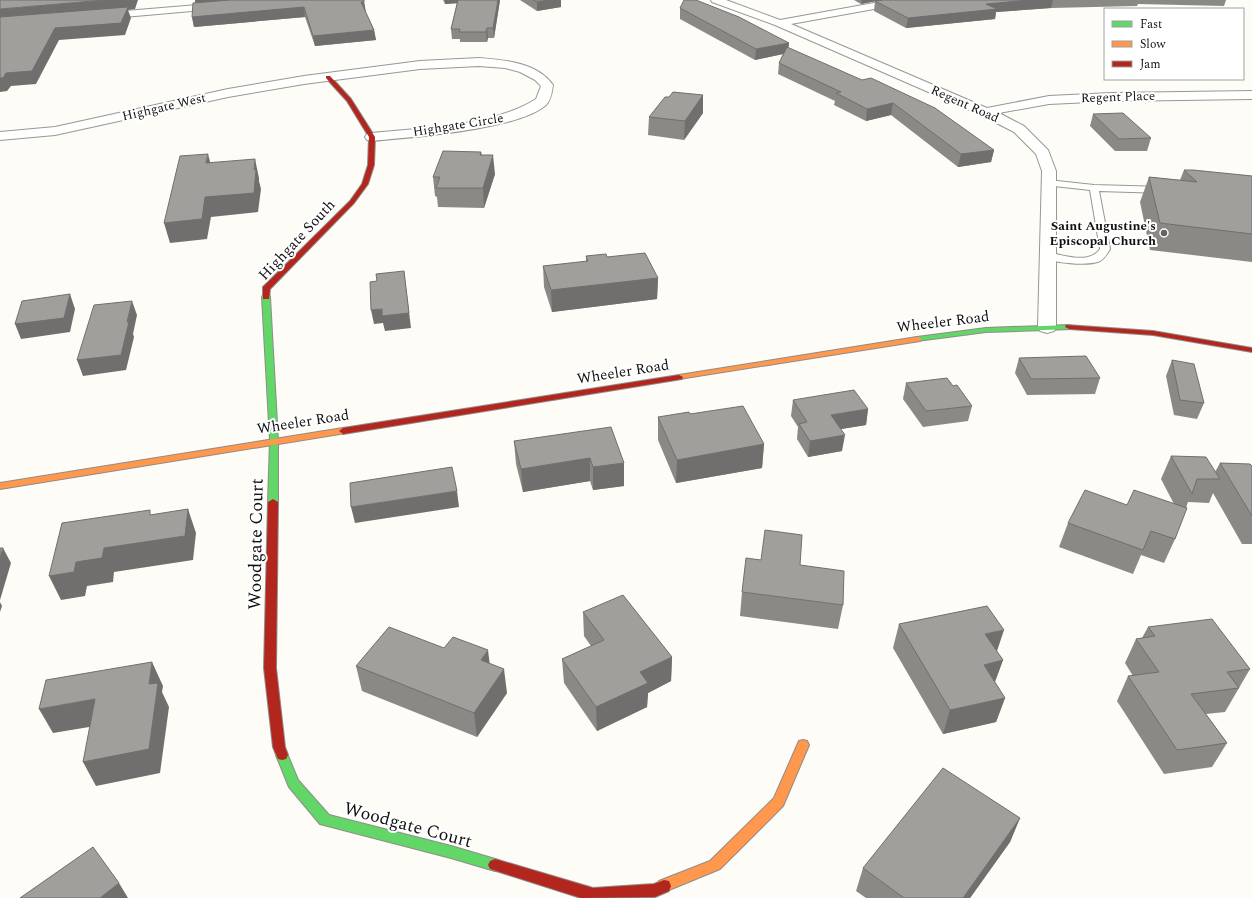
<svg xmlns="http://www.w3.org/2000/svg" width="1252" height="898" font-family="Spectral,serif">
<style>
.lines{fill:none;stroke-linecap:round;stroke-linejoin:round}
.lane-casing{stroke:#979795;stroke-width:2}
.street-casing{stroke:#979795;stroke-width:2}
.fast-casing{stroke:#8e8d8b;stroke-width:2}
.slow-casing{stroke:#8e8d8b;stroke-width:2}
.jam-casing{stroke:#8e8d8b;stroke-width:2}
.lane{fill:#fffffe;fill-rule:evenodd}
.street{fill:#fffffe;fill-rule:evenodd}
.fast{fill:#63d668;fill-rule:evenodd}
.slow{fill:#ff974d;fill-rule:evenodd}
.jam{fill:#b3261e;fill-rule:evenodd}
.wall{fill:#8a8986}
.shaded-wall{fill:#716f6d}
.building{fill:#a19f9c;stroke:#716f6d}
.poi-dot{fill:#646362;stroke:#fff;stroke-width:1.5}
.labels{text-anchor:middle;dominant-baseline:central;stroke-width:4;stroke-linejoin:round;paint-order:stroke}
.far-street-label{font-size:13px;fill:#111;stroke:#fff}
.far-poi-label{font-size:13px;font-weight:bold;fill:#111;stroke:#fff;text-anchor:end}
.street-label{font-size:15px;fill:#111;stroke:#fff}
.near-street-label{font-size:18px;fill:#111;stroke:#fff}
</style>
<rect width="100%" height="100%" fill="#fdfcf7"/>
<g class="lines">
<!-- lane casing -->
<g class="lane-casing">
<path id="lane" d="M1048 180 1094 185 1164 187 1169 190 1164 193 1099 191 1110 249C1107 254 1105 258 1100 261 1089 266 1049 264 1042 255L1047 252C1062 255 1089 265 1100 249L1090 190 1045 185 1043 183 1045 181Z"/>
</g>
<!-- street casing -->
<g class="street-casing">
<g id="street">
<polygon points="711,0 726,0 780,20 885,1 929,0 924,3 885,7 791,24 987,108 1049,96 1111,93 1252,91 1252,99 1111,101 1049,104 999,113 1024,126 1048,150 1056,171 1056,327 1054,331 1047,333 1040,331 1038,327 1042,171 1036,154 1014,132 981,115 775,25 712,2"/>
<polygon points="222,3 227,6 226,8 101,19 96,16 101,13"/>
<path d="M479 58C504 60 537 62 553 85 552 92 551 100 546 105 518 130 411 137 372 141L367 140 365 137 367 134 372 133C422 128 494 126 536 99L541 86 535 80 520 72 505 68 479 66 420 69 304 84 228 97 55 135 0 140V132L55 127 228 89 304 76 420 61Z"/>
</g>
</g>
<!-- fast casing -->
<g class="fast-casing">
<g id="fast">
<polygon points="263,295 269,295 270,297 278,441 278,502 273,505 268,502 270,441 262,297"/>
<polygon points="1069,325 1073,327 1072,329 986,332 917,341 913,339 917,337 986,328"/>
<polygon points="282,750 286,751 298,780 329,815 451,846 495,859 500,861 502,865 500,869 495,871 451,858 320,824 289,787 276,755 278,751"/>
</g>
</g>
<!-- slow casing -->
<g class="slow-casing">
<g id="slow">
<polygon points="917,337 920,337 921,339 920,341 679,379 675,377 679,375"/>
<polygon points="343,428 346,429 347,431 346,433 0,489 0,483"/>
<polygon points="803,740 807,741 809,745 783,806 720,869 664,892 659,891 657,886 659,881 710,861 774,798 799,741"/>
</g>
</g>
<!-- jam casing -->
<g class="jam-casing">
<g id="jam">
<polygon points="326,76 330,76 351,99 375,137 374,165 368,184 354,203 270,289 269,299 263,299 263,287 350,201 362,184 368,165 369,137 347,101 326,78"/>
<polygon points="1066,325 1153,331 1252,348 1252,352 1153,335 1069,329 1065,327"/>
<polygon points="679,375 683,377 682,379 343,434 339,431 343,428"/>
<polygon points="273,499 278,502 276,668 285,747 288,755 286,759 282,760 278,759 273,747 264,668 268,502"/>
<polygon points="495,859 593,888 654,884 664,880 669,881 671,886 669,891 655,897 581,898 490,869 488,865 490,861"/>
</g>
</g>
<!-- lane -->
<use href="#lane" class="lane"/>
<!-- street -->
<use href="#street" class="street"/>
<!-- fast -->
<use href="#fast" class="fast"/>
<!-- slow -->
<use href="#slow" class="slow"/>
<!-- jam -->
<use href="#jam" class="jam"/>
</g>
<!-- wall -->
<g class="wall">
<polygon points="195,0 364,0 365,12 374,30 376,40 315,46 305,17 194,27 192,17 195,3"/>
<polygon points="443,0 500,0 494,38 488,38 487,42 460,42 460,39 452,39 451,29 457,3 445,4"/>
<polygon points="520,0 561,0 561,7 537,11"/>
<polygon points="854,0 1226,0 1224,6 1138,4 1137,6 1051,8 996,12 995,19 906,28 874,11 875,1 861,4"/>
<polygon points="680,8 789,43 788,48 994,150 991,162 958,167 891,115 866,121 834,105 835,101 778,74 779,63 783,54 755,60 680,19"/>
<polygon points="703,95 703,113 684,140 648,135 649,117"/>
<polygon points="1093,114 1151,138 1147,151 1115,151 1090,126"/>
<polygon points="481,152 482,155 495,174 484,208 438,207 437,197 435,196 433,177"/>
<polygon points="1184,170 1252,176 1252,262 1150,250 1140,202 1149,177 1180,180"/>
<polygon points="586,256 607,257 658,278 657,299 552,312 544,287 543,266 586,262"/>
<polygon points="1019,358 1100,378 1095,394 1027,395 1015,373"/>
<polygon points="1172,360 1204,403 1197,419 1174,415 1166,376"/>
<polygon points="906,383 953,386 972,406 968,421 923,427 903,399"/>
<polygon points="793,400 868,409 866,425 841,429 842,451 808,457 797,439 798,427 791,416"/>
<polygon points="658,417 764,444 762,468 676,483 658,440"/>
<polygon points="514,441 624,463 624,486 593,490 590,481 523,492 516,464"/>
<polygon points="1171,456 1215,472 1220,463 1252,466 1252,544 1242,544 1213,493 1209,503 1188,502 1186,508 1175,539 1164,563 1141,555 1133,574 1059,547 1068,523 1127,505 1174,504 1161,479"/>
<polygon points="742,592 843,605 838,629 740,616"/>
<polygon points="583,612 672,657 671,681 648,693 647,707 597,731 564,683 562,659 591,646 584,636"/>
<polygon points="899,624 997,652 1003,660 995,682 1005,698 996,722 943,734 893,648"/>
<polygon points="1148,627 1250,669 1225,712 1206,714 1227,743 1212,767 1164,774 1117,701 1128,676 1133,676 1125,663 1136,639 1142,638"/>
<polygon points="444,648 507,693 477,737 362,691 356,666"/>
<polygon points="1020,818 1010,842 970,898 866,898 856,891 863,868"/>
</g>
<!-- shaded-wall -->
<g class="shaded-wall">
<polygon points="105,0 138,0 135,9 128,10 131,18 125,35 59,40 36,84 11,86 7,91 0,92 0,9"/>
<polygon points="195,0 240,0 196,4"/>
<polygon points="445,0 460,0 461,3 445,4"/>
<polygon points="498,0 500,0 494,38 493,28"/>
<polygon points="551,0 561,0 561,7 537,11 537,2"/>
<polygon points="862,0 882,0 861,4"/>
<polygon points="1030,0 1053,0 1051,8 996,12 995,19 906,28 908,18 986,4"/>
<polygon points="361,2 364,2 366,12 362,12"/>
<polygon points="304,7 305,17 194,27 192,17"/>
<polygon points="487,28 488,38 487,42 486,32"/>
<polygon points="374,30 376,40 315,46 313,36"/>
<polygon points="789,43 788,53 755,60 756,49"/>
<polygon points="703,95 703,113 684,140 685,121"/>
<polygon points="893,103 891,115 866,121 867,109"/>
<polygon points="994,150 991,162 958,167 961,154"/>
<polygon points="208,154 213,173 206,163"/>
<polygon points="493,155 495,174 484,208 483,188"/>
<polygon points="255,159 259,178 259,181 261,189 258,212 211,217 207,239 170,243 164,223 205,197 254,170"/>
<polygon points="404,271 411,328 385,331 383,323 374,324 371,310 382,309"/>
<polygon points="658,278 657,299 552,312 551,290"/>
<polygon points="70,294 75,309 70,332 21,339 15,324"/>
<polygon points="132,301 137,315 133,334 134,337 126,370 83,376 77,360 127,322"/>
<polygon points="868,409 866,425 829,431 831,415"/>
<polygon points="845,435 842,451 808,457 810,441"/>
<polygon points="764,444 762,468 676,483 677,460"/>
<polygon points="590,458 590,481 523,492 521,469"/>
<polygon points="624,463 624,486 593,490 593,467"/>
<polygon points="457,491 459,507 355,523 351,507"/>
<polygon points="188,509 196,533 193,560 114,572 113,582 87,586 85,596 61,600 49,576 104,548"/>
<polygon points="3,548 11,563 0,600 0,558"/>
<polygon points="0,602 2,606 0,612"/>
<polygon points="1004,630 996,654 985,634"/>
<polygon points="488,650 491,674 481,660"/>
<polygon points="672,657 671,681 648,693 647,707 597,731 596,707 640,672"/>
<polygon points="1003,660 994,684 984,665"/>
<polygon points="152,662 163,686 162,692 169,707 160,773 96,786 83,762 149,684"/>
<polygon points="504,669 507,693 477,737 474,713"/>
<polygon points="1005,698 996,722 943,734 950,710"/>
<polygon points="95,699 107,724 53,733 39,709"/>
<polygon points="1020,818 1010,842 970,898 963,898"/>
<polygon points="119,883 128,898 99,898"/>
</g>
<!-- building -->
<g class="building">
<polygon points="0,0 105,0 0,9"/>
<polygon points="230,0 364,0 364,2 361,2 374,30 313,36 304,7 192,17 193,3"/>
<polygon points="458,0 498,0 493,28 487,28 486,32 459,32 460,29 451,29"/>
<polygon points="533,0 551,0 537,2"/>
<polygon points="684,0 696,0 739,17 789,43 756,49 680,8"/>
<polygon points="884,0 1030,0 986,4 997,9 908,18 875,1"/>
<polygon points="128,7 121,23 55,28 32,71 6,73 3,78 0,78 0,17"/>
<polygon points="787,47 862,80 871,78 935,108 994,150 961,154 893,103 867,109 836,93 841,92 779,63"/>
<polygon points="673,92 703,95 685,121 649,117 665,97 669,97"/>
<polygon points="1123,113 1151,138 1119,139 1093,114"/>
<polygon points="443,151 481,152 480,155 493,155 483,188 436,188 440,177 433,177"/>
<polygon points="208,154 206,163 255,159 254,170 256,169 254,193 205,197 202,219 164,223 180,156"/>
<polygon points="1184,170 1193,170 1252,176 1252,234 1160,223 1149,177 1197,182"/>
<polygon points="645,253 658,278 551,290 543,266 588,261 586,256 606,254 607,257"/>
<polygon points="404,271 409,313 382,316 382,309 371,310 370,282 377,281 376,274"/>
<polygon points="70,294 64,318 15,324 22,301"/>
<polygon points="132,301 127,322 129,322 121,355 77,360 94,305"/>
<polygon points="1086,356 1100,378 1031,379 1019,358"/>
<polygon points="1172,360 1194,364 1204,403 1180,400"/>
<polygon points="947,378 953,386 957,385 972,406 926,411 906,383"/>
<polygon points="854,390 868,409 831,415 845,435 810,441 799,424 807,422 793,400"/>
<polygon points="743,406 764,444 677,460 658,417 689,412 690,414"/>
<polygon points="611,427 624,463 593,467 590,458 521,469 514,441"/>
<polygon points="1171,456 1206,457 1220,479 1197,479 1192,494"/>
<polygon points="1220,463 1250,464 1252,466 1252,516"/>
<polygon points="452,467 457,491 351,507 350,483"/>
<polygon points="1085,490 1127,505 1134,490 1187,508 1175,539 1151,531 1143,550 1068,523"/>
<polygon points="188,509 185,536 104,548 102,558 76,562 74,572 49,576 62,523 150,510 150,515"/>
<polygon points="765,530 802,535 800,565 844,571 843,605 742,592 746,558 761,560"/>
<polygon points="0,548 3,548 0,558"/>
<polygon points="623,595 672,657 640,672 648,683 596,707 562,659 604,640 583,612"/>
<polygon points="987,606 1004,630 985,634 1003,660 984,665 1005,698 950,710 899,624"/>
<polygon points="1212,619 1250,669 1227,672 1239,688 1191,694 1227,743 1177,750 1128,676 1159,672 1136,639 1155,636 1148,627"/>
<polygon points="389,627 444,648 453,637 488,650 481,660 504,669 474,713 356,666"/>
<polygon points="152,662 149,684 158,683 149,749 83,762 95,699 39,709 46,680"/>
<polygon points="943,768 1020,818 963,898 904,898 863,868"/>
<polygon points="93,847 119,883 100,898 20,898"/>
</g>
<!-- markers -->
<circle class="poi-dot" cx="1164" cy="233" r="4"/>
<g class="labels">
<!-- far-street labels -->
<g class="far-street-label">
<text transform="translate(1118 97) rotate(-2)">Regent Place</text>
<text transform="translate(965 104) rotate(24)">Regent Road</text>
<text transform="translate(164 107) rotate(-13)">Highgate West</text>
<text transform="translate(458 125) rotate(-9)">Highgate Circle</text>
</g>
<!-- far-poi labels -->
<g class="far-poi-label">
<text x="1156" y="226">Saint Augustine's<tspan x="1156" dy="15">Episcopal Church</tspan></text>
</g>
<!-- street labels -->
<g class="street-label">
<text transform="translate(297 240) rotate(-47)">Highgate South</text>
<text transform="translate(943 322) rotate(-7)">Wheeler Road</text>
<text transform="translate(623 372) rotate(-9)">Wheeler Road</text>
<text transform="translate(303 422) rotate(-9)">Wheeler Road</text>
</g>
<!-- near-street labels -->
<g class="near-street-label">
<text transform="translate(256 544) rotate(-89)">Woodgate Court</text>
<text transform="translate(408 825) rotate(15)">Woodgate Court</text>
</g>
</g>
<!-- legend -->
<rect x="1104" y="8" width="140" height="72" fill="#ffffff" stroke="#a0a0a0"/>
<rect x="1112" y="21" width="20" height="6" fill="#63d668" stroke="#a0a0a0"/>
<text x="1140" y="28" font-size="12" fill="#111111">Fast</text>
<rect x="1112" y="41" width="20" height="6" fill="#ff974d" stroke="#a0a0a0"/>
<text x="1140" y="48" font-size="12" fill="#111111">Slow</text>
<rect x="1112" y="61" width="20" height="6" fill="#b3261e" stroke="#a0a0a0"/>
<text x="1140" y="68" font-size="12" fill="#111111">Jam</text>
</svg>
